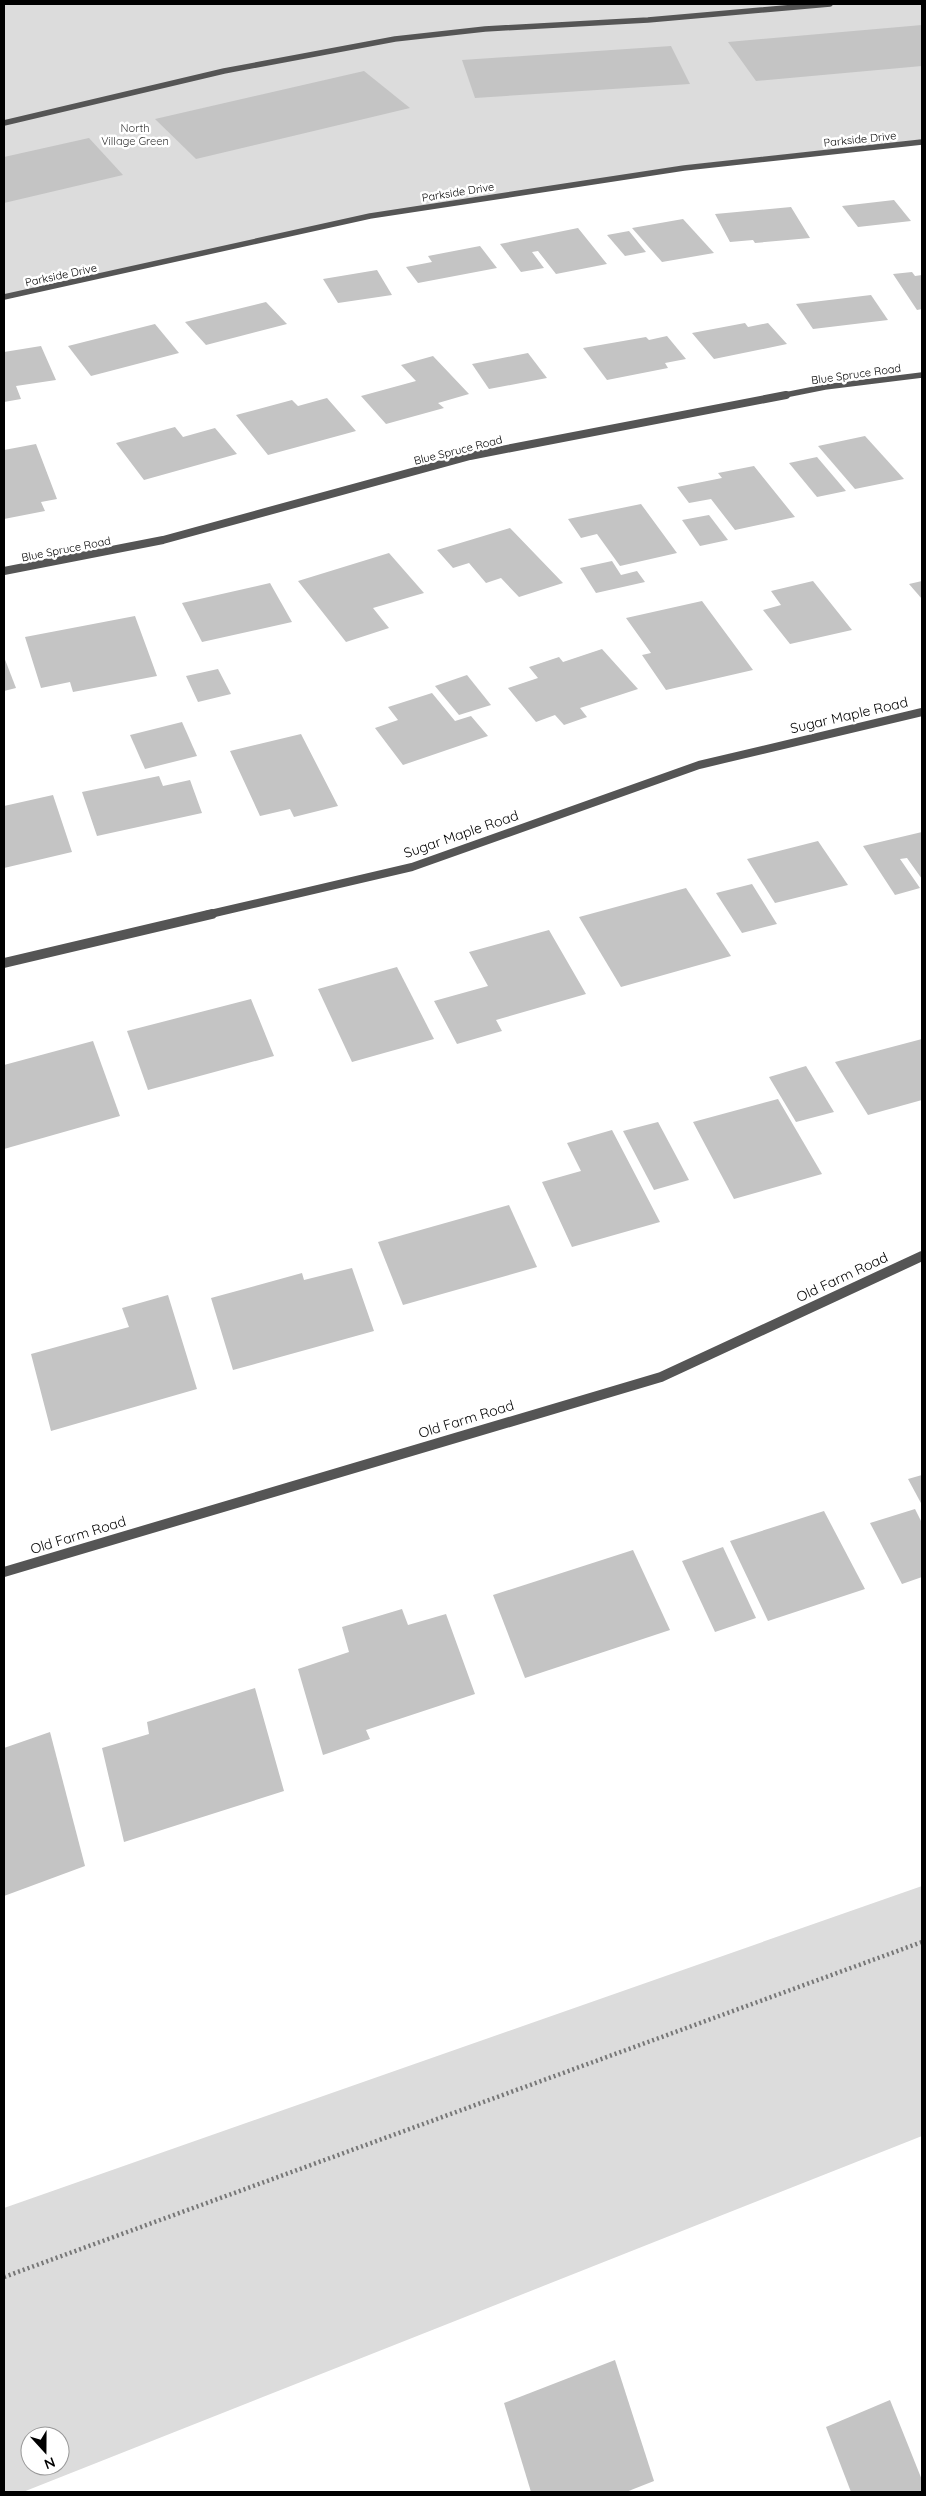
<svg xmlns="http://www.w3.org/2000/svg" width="926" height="2496" font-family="Quicksand,sans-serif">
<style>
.green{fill:#dcdcdc;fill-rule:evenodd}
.building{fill:#c4c4c4}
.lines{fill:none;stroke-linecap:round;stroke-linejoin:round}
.path{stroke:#777;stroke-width:4.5;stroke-dasharray:2 3;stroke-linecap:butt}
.street-far2{stroke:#555;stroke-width:5.5}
.street-far1{stroke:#555;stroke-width:8}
.street{stroke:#555;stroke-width:10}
.labels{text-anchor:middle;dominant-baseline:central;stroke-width:5;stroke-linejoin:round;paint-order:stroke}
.far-park-label{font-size:11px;fill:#333;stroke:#fff}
.far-street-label{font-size:11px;fill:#000;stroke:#fff}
.street-label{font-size:14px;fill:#000;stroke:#fff}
</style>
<rect width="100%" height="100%" fill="#fff"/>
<!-- green -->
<g class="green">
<polygon points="4,4 922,4 922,140 681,166 302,229 4,296"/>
<path d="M922 1886V2136L23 2492H4V2208ZM30 2436H60V2466H30Z"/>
</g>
<!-- building -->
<g class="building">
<polygon points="922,25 922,66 756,81 728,42"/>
<polygon points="671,46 690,84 475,98 462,60"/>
<polygon points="364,71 410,108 196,159 155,119"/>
<polygon points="89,138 123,175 4,203 4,157"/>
<polygon points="894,200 911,221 858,227 842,206"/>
<polygon points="791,207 810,238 755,243 753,240 730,242 715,214"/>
<polygon points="683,219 714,253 662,262 632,228"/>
<polygon points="578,228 607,264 556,274 538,251 532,252 544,268 521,272 500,244"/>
<polygon points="629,231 646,252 625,256 607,235"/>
<polygon points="480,246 497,268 418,283 406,267 432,262 428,256"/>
<polygon points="377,270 392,295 338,303 323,279"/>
<polygon points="912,272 915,276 922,275 922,309 917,310 893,274"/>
<polygon points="871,295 888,320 813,329 796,304"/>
<polygon points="266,302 287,324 206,345 185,322"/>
<polygon points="745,323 748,327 768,323 787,344 714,359 692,333"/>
<polygon points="155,324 179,353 91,376 68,346"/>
<polygon points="667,336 686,359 665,363 668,368 607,380 583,348 646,337 649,340"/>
<polygon points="41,346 56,380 16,386 21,399 4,402 4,352"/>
<polygon points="528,353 547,378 489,389 472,364"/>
<polygon points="433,356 469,394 438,403 444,408 386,424 361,396 416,381 401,365"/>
<polygon points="327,398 356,431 268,455 236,415 292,400 298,406"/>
<polygon points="175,427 183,437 215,428 237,454 144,480 116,443"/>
<polygon points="865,436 904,479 855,489 818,446"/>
<polygon points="36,444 57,499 41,502 45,511 4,519 4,450"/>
<polygon points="817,457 846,491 817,497 789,463"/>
<polygon points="754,466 795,517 735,530 711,499 689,503 677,487 722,478 718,473"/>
<polygon points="641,504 677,553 620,566 597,534 581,538 568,519"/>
<polygon points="709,515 728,540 700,546 682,520"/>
<polygon points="510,528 563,583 519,597 501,578 486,583 469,563 453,568 437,550"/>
<polygon points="389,553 424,593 373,608 389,628 346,642 298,581"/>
<polygon points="612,561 621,575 637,571 645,582 596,593 580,568"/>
<polygon points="813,581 852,630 790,644 763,610 781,605 771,591"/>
<polygon points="922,581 922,599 909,584"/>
<polygon points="270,583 292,622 202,642 182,603"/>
<polygon points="702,601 753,670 666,690 642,655 651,653 626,618"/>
<polygon points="135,616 157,676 73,692 70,682 41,688 25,637"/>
<polygon points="602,649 638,689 580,708 587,717 564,725 555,715 536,722 508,688 538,678 529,667 559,657 563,662"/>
<polygon points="4,657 16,688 4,691"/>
<polygon points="218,669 231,694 198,702 186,676"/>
<polygon points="467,675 491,705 459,715 435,686"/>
<polygon points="432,693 455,721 471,716 488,736 403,765 375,728 398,720 388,707"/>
<polygon points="182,722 197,756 145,769 130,735"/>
<polygon points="301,734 338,806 294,817 290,809 260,816 230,751"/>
<polygon points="159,776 163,786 190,780 202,813 97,836 82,792"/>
<polygon points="53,795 72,852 4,868 4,806"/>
<polygon points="922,832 922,879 907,858 900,859 920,888 895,895 863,846"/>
<polygon points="818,841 848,885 775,903 747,859"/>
<polygon points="752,884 777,924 742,933 716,893"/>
<polygon points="686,888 731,956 621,987 579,917"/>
<polygon points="549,930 586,994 496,1020 502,1031 457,1044 434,1001 488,986 469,952"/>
<polygon points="397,967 434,1039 352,1062 318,989"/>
<polygon points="251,999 274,1056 148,1090 127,1031"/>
<polygon points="922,1039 922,1100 868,1115 835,1062"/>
<polygon points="93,1041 120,1116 4,1149 4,1065"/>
<polygon points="806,1066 834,1112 796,1122 769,1077"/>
<polygon points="778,1099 822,1174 734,1199 693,1122"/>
<polygon points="658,1122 689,1180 654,1190 623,1131"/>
<polygon points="612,1130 660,1222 572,1247 542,1182 581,1171 567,1143"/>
<polygon points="509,1205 537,1267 403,1305 378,1242"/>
<polygon points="352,1268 374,1331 233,1370 211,1298 302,1273 304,1280"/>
<polygon points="168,1295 197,1389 51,1431 31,1354 129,1327 122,1308"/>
<polygon points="922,1475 922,1505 908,1479"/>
<polygon points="915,1509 922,1523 922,1577 902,1584 870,1523"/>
<polygon points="824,1511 865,1589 768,1621 730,1541"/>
<polygon points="723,1547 756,1618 715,1632 682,1561"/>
<polygon points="633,1550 670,1630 525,1678 493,1595"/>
<polygon points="402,1609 408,1625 446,1614 475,1694 366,1730 370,1739 323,1755 298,1669 349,1652 342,1627"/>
<polygon points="255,1688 284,1791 124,1842 102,1748 149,1734 147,1722"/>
<polygon points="50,1732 85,1866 4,1896 4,1748"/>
<polygon points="615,2360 654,2481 626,2492 531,2492 504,2403"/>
<polygon points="890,2400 922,2480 922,2492 851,2492 826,2427"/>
</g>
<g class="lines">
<!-- path -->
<polyline class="path" points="4,2277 922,1942"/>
<!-- street-far2 -->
<g class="street-far2">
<polyline points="4,123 224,71 395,39 485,29 648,20 830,4"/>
<polyline points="4,297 370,216 684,168 922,142"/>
<polyline points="780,396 825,387 922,375"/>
</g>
<!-- street-far1 -->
<g class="street-far1">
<polyline points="4,571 163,540 470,456 786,395"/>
<polyline points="206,915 412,867 699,765 922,712"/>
</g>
<!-- street -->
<g class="street">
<polyline points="4,963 212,914"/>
<polyline points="4,1572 661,1377 922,1256"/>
</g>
</g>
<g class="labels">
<!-- far-park labels -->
<g class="far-park-label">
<text x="135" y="128">North<tspan x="135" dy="13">Village Green</tspan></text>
</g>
<!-- far-street labels -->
<g class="far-street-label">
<text transform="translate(860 139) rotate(-6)">Parkside Drive</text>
<text transform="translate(458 192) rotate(-9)">Parkside Drive</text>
<text transform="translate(61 275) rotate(-12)">Parkside Drive</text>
<text transform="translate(856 374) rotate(-8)">Blue Spruce Road</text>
<text transform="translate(458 450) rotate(-14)">Blue Spruce Road</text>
<text transform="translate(66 549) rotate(-11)">Blue Spruce Road</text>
</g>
<!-- street labels -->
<g class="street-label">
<text transform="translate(849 715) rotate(-13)">Sugar Maple Road</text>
<text transform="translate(461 834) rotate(-19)">Sugar Maple Road</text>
<text transform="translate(842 1277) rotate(-25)">Old Farm Road</text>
<text transform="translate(466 1419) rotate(-17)">Old Farm Road</text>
<text transform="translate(78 1535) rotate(-17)">Old Farm Road</text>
</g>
</g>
<!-- border -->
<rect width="926" height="2496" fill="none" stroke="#000000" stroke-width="10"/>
<!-- north arrow -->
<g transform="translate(45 2451) rotate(159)"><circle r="24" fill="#ffffff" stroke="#999999"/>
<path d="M0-4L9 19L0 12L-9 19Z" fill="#000000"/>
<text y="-8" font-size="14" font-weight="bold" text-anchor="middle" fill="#000000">N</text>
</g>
</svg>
